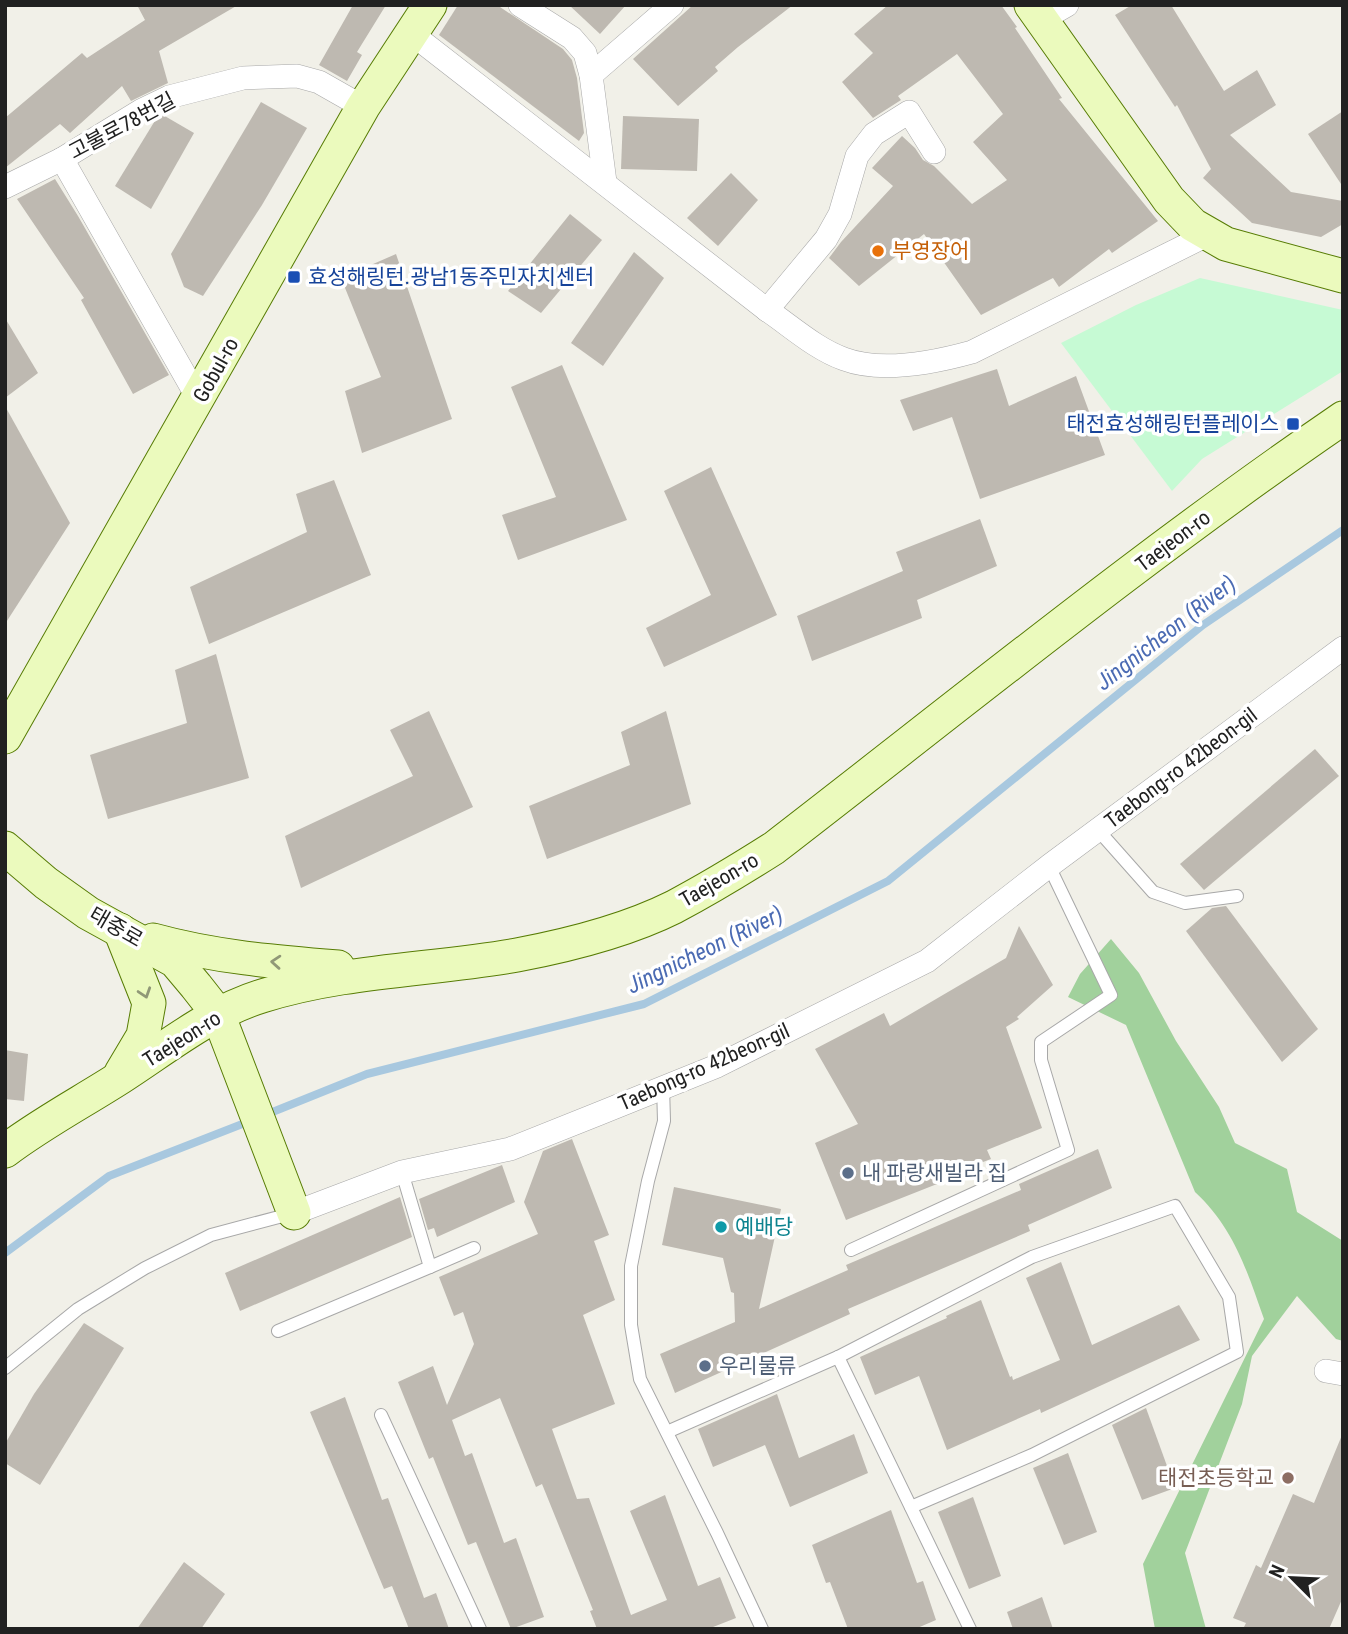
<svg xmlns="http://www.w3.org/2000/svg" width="1348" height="1634" font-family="'Roboto Condensed','Noto Sans KR',sans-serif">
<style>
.forest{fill:#a1d19c}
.park{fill:#c6fad4}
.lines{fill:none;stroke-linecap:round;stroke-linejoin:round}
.stream{stroke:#a8c8df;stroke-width:8}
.building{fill:#beb9b1}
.lane-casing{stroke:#a8a8a8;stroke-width:14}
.street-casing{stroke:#a8a8a8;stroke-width:24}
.secondary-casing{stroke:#577c04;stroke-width:35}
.lane{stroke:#fff;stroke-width:12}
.street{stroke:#fff;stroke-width:23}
.secondary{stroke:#ebfabd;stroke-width:33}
.oneway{stroke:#909877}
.food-dot{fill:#e8710a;stroke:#fff;stroke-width:2.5}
.transit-dot{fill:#1a4fb4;stroke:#fff;stroke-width:2.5}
.service-dot{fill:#5c6f8a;stroke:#fff;stroke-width:2.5}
.culture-dot{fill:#0f9aa8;stroke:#fff;stroke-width:2.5}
.education-dot{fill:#8d6e63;stroke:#fff;stroke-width:2.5}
.labels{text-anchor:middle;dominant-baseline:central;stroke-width:7;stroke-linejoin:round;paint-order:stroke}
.street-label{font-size:21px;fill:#212121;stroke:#fff}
.food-label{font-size:21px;fill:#c56008;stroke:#fff;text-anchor:start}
.transit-label{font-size:21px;fill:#164399;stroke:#fff;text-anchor:start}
.service-label{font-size:21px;fill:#4e5e75;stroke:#fff;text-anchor:start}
.culture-label{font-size:21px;fill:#0d838f;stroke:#fff;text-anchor:start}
.education-label{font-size:21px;fill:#785e54;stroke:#fff;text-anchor:end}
.water-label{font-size:23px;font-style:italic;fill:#4b6bb3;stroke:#fff}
</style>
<rect width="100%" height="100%" fill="#f1f0e8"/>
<!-- forest -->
<path class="forest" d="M1111 939 1139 973 1176 1041 1219 1107 1235 1143 1287 1169 1297 1212 1343 1241V1341L1336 1339 1297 1296 1252 1356 1242 1404 1185 1553 1206 1629H1155L1143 1564 1264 1319C1247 1271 1234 1228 1195 1192L1126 1025 1068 997 1080 974Z"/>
<!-- park -->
<polygon class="park" points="1200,278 1343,310 1343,371 1202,459 1172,491 1061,343 1136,305"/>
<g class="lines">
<!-- stream -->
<g class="stream">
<polyline points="265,1115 367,1074 644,1004 888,881 1203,625 1343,530"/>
<polyline points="5,1253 109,1176 250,1121"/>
</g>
</g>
<!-- building -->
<g class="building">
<polygon points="137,5 238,5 159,51 168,83 131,101 122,86 70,133 60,124 5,168 5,118 82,53 87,58 145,20"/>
<polygon points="353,5 386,5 357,52 362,55 347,81 319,65"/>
<polygon points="458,5 497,5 563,49 572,60 577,78 584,133 579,141 439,35"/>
<polygon points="569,5 626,5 600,34"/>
<polygon points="693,5 793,5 738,47 715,67 718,71 678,106 633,59"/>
<polygon points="888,5 1001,5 1017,27 1015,28 1062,98 1059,99 1158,221 1112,253 1109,249 1059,287 1053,278 981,315 924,234 859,286 829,258 841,242 893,186 872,168 902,136 915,148 923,160 934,166 972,204 1007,180 973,142 1003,114 957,54 898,96 901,100 873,118 842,82 873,53 854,34"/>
<polygon points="1132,5 1171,5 1224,91 1257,70 1276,105 1230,135 1291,192 1343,201 1343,224 1321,237 1252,223 1203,178 1211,169 1177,105 1175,107 1115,15"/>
<polygon points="261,102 307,128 262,205 203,296 184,287 171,254"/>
<polygon points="1343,111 1343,187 1308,134"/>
<polygon points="163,115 194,133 151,209 115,186 156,119"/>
<polygon points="623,116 699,119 697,171 621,169"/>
<polygon points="731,173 758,200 718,246 687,218"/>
<polygon points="55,179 78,216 169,375 133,394 81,300 84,298 17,199"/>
<polygon points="570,214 602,240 541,313 508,291"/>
<polygon points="634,252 664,278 603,366 571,343"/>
<polygon points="396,254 452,419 362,453 345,391 381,377 341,278"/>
<polygon points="5,318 38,373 5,398"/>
<polygon points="562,365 627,520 518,560 502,515 556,497 511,387"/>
<polygon points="997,369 1009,406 1076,376 1105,455 980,499 952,417 913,431 900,400"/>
<polygon points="5,406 70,523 5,624"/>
<polygon points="711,467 777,615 664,667 646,628 711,595 664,491"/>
<polygon points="334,480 371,575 209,644 190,587 307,532 296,494"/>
<polygon points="980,519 997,566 917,600 922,618 812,661 797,616 903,571 896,552"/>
<polygon points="216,654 249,778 108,819 90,755 187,723 175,670"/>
<polygon points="429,711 473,807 301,888 285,836 413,776 390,730"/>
<polygon points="666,711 691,804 547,859 529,806 630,765 621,732"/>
<polygon points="1315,749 1339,776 1204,890 1180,864"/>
<polygon points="1226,906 1318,1029 1282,1062 1186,931 1212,908"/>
<polygon points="1019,926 1053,985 1017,1017 1019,1019 1006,1027 1042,1128 987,1150 991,1159 935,1180 937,1184 846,1220 815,1143 858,1124 815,1049 884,1013 890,1026 1006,958"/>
<polygon points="5,1050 28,1054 24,1101 5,1099"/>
<polygon points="572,1139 609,1235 594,1241 615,1300 583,1315 615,1404 552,1429 577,1499 589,1498 631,1615 667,1600 630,1511 665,1495 698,1586 720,1577 736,1618 708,1629 597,1629 590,1611 593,1610 542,1484 536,1487 500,1398 452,1420 465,1456 472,1453 504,1543 516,1538 544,1617 511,1629 476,1542 468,1545 433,1457 429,1459 398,1382 433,1366 447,1405 474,1344 463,1312 454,1316 439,1277 538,1234 524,1202 543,1151"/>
<polygon points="1098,1149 1112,1188 1028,1225 1030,1231 848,1309 850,1314 675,1393 660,1354 735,1322 734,1293 731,1292 723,1258 662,1245 674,1187 781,1209 759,1309 848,1270 846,1265 1021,1190 1019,1184"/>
<polygon points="502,1165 515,1202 437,1237 434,1228 428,1230 419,1199"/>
<polygon points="400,1197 412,1237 240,1311 225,1273"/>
<polygon points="1061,1262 1092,1345 1179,1305 1200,1340 1041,1413 1040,1409 947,1450 919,1376 875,1395 860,1357 947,1318 946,1316 981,1300 1010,1377 1012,1376 1013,1380 1060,1360 1026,1278"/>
<polygon points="84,1323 124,1348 40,1485 5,1463 5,1444 34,1394"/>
<polygon points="777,1394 799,1458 854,1434 868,1473 790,1507 765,1445 713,1467 698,1429"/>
<polygon points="345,1397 382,1500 388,1498 424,1598 436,1593 449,1629 409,1629 392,1586 384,1589 310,1412"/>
<polygon points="1146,1408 1175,1488 1142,1500 1112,1425"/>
<polygon points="1342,1435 1343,1597 1329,1629 1243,1629 1246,1623 1233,1618 1256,1565 1261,1568 1293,1494 1314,1503"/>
<polygon points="1068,1453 1097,1532 1064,1545 1033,1468"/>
<polygon points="973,1497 1001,1576 969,1589 938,1512"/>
<polygon points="891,1510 917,1583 923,1581 936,1620 915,1629 848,1629 830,1582 826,1583 812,1545"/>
<polygon points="184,1562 225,1594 201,1629 137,1629"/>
<polygon points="1042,1597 1053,1629 1013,1629 1007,1612"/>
</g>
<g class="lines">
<!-- lane casing -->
<g class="lane-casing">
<g id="lane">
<polyline points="1098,830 1153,892 1185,903 1237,896"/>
<polyline points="663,1086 664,1121 648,1181 631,1266 631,1325 640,1379 717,1533 762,1629"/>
<polyline points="851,1250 1068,1150 1041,1060 1041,1042 1111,995 1049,866"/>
<polyline points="430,1267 474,1248"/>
<polyline points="278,1331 430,1267 402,1172"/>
<polyline points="838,1357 970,1629"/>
<polyline points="5,1368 78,1309 145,1268 211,1235 294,1213"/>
<polyline points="381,1415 480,1629"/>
<polyline points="667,1432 838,1357 1032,1257 1175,1206 1229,1297 1237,1352 1032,1455 911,1507"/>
</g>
</g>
<!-- street casing -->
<g class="street-casing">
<g id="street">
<polyline points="520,5 572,38 585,53 591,75 605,182"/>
<polyline points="1041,20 1067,5"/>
<path d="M412 34 767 310C792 327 816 349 844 359 881 373 936 362 972 352L1209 234"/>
<polyline points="591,75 672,5"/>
<polyline points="62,159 199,400"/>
<polyline points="5,187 62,159 142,110 169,97 243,78 297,76 319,82 363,107"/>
<polyline points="767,310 826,239 840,214 857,156 874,134 909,112 934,152"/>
<polyline points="294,1213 402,1172 510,1149 598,1114 717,1066 927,961 1049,866 1343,648"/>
<polyline points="1326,1371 1343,1374"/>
</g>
</g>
<!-- secondary casing -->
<g class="secondary-casing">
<g id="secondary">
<polyline points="1031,5 1169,200 1193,225 1226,244 1343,276"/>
<polyline points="5,737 363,107 430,5"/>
<polyline points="5,848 46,883 88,913 175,961 196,986 218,1014 294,1213"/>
<polyline points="120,930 149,1003 143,1036 121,1073"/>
<path d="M153 940C214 957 276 962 338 967"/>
<path d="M5 1151C42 1123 82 1102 121 1077 166 1048 210 1012 262 996 345 970 433 970 517 955 570 945 626 931 674 907 708 889 741 869 774 848 962 703 1147 552 1343 418"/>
</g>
</g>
<!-- lane -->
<use href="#lane" class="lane"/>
<!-- street -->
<use href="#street" class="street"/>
<!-- secondary -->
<use href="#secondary" class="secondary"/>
</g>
<!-- one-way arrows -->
<defs><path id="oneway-chevron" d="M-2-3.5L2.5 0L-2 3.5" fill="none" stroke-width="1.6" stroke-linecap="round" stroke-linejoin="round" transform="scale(1.75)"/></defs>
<g class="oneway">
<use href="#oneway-chevron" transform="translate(276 962) rotate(-176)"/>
<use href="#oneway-chevron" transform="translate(145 993) rotate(72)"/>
</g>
<!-- markers -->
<circle class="food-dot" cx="878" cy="251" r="7"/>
<g class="transit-dot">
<rect x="287" y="270" width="14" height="14" rx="3.5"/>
<rect x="1286" y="417" width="14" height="14" rx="3.5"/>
</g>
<g class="service-dot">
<circle cx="848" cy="1173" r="7"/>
<circle cx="705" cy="1366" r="7"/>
</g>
<circle class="culture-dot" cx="721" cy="1227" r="7"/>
<circle class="education-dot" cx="1288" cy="1478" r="7"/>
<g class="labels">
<!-- street labels -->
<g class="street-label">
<text transform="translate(122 126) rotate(-28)">고불로78번길</text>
<text transform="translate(216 370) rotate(-61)">Gobul-ro</text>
<text transform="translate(1173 541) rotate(-37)">Taejeon-ro</text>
<text transform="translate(1181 768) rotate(-37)">Taebong-ro 42beon-gil</text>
<text transform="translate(719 880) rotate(-30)">Taejeon-ro</text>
<text transform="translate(116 927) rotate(30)">태중로</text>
<text transform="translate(182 1039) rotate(-32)">Taejeon-ro</text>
<text transform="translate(704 1067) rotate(-24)">Taebong-ro 42beon-gil</text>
</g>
<!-- food labels -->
<g class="food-label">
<text x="892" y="251">부영장어</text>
</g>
<!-- transit labels -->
<g class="transit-label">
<text x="308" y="277">효성해링턴.광남1동주민자치센터</text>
<text x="1279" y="424" text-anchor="end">태전효성해링턴플레이스</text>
</g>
<!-- service labels -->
<g class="service-label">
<text x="862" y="1173">내 파랑새빌라 집</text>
<text x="719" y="1366">우리물류</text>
</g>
<!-- culture labels -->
<g class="culture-label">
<text x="735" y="1227">예배당</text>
</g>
<!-- education labels -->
<g class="education-label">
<text x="1274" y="1478">태전초등학교</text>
</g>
<!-- water labels -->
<g class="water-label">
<text transform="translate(1166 633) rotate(-38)">Jingnicheon (River)</text>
<text transform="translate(705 950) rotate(-26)">Jingnicheon (River)</text>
</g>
</g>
<!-- border -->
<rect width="1348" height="1634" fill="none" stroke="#212121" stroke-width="14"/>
<!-- north arrow -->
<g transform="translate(1292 1578) rotate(294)" stroke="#ffffff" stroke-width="5" paint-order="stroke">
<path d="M0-5L12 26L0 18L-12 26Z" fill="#212121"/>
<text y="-10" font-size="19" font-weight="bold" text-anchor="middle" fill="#212121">N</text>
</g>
</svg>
